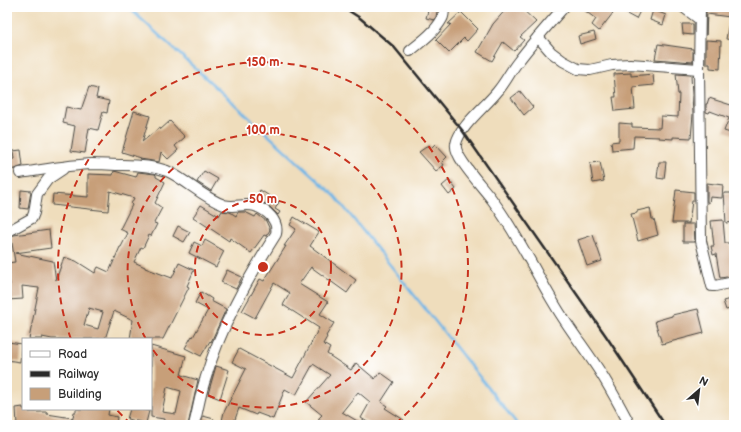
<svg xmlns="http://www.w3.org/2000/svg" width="741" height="432" font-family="'Balsamiq Sans',sans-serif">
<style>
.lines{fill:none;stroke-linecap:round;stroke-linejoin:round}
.stream{stroke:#70b6e7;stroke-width:2.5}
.building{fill:#c79f79;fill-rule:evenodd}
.minor-casing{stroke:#484641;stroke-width:12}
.minor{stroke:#fff;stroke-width:10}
.rail{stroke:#2b2b2b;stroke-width:2.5}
.ring{fill:none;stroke:#c8321e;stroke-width:2;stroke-dasharray:7 5}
.centre{fill:#c8321e;stroke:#fff;stroke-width:2}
.ring-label{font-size:12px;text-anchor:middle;font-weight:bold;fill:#c8321e;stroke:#fff;stroke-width:3.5;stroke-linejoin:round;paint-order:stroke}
</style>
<rect width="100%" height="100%" fill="#fff"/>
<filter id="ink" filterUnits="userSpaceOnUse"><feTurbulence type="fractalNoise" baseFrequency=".025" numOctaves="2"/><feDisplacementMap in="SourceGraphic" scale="8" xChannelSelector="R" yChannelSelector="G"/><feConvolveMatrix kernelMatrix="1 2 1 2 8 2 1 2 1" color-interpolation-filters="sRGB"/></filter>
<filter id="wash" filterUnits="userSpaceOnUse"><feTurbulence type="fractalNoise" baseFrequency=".012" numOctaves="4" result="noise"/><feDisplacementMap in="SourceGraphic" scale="16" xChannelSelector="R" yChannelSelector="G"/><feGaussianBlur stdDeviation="0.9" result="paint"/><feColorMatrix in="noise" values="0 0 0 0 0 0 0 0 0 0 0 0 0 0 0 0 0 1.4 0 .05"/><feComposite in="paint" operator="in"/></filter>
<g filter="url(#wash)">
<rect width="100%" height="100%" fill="#efddbc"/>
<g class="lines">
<!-- stream -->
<polyline class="stream" points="128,7 335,196 518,425"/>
</g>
<g id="blocks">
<!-- building -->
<g class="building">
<polygon points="429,7 438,7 436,17 434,20 426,18"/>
<polygon points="508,7 520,7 536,22 520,37 524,40 514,51 503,42 492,61 477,52 493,24"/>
<polygon points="580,7 605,7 613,13 599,31 592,25 596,19"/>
<polygon points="614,7 642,7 636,19"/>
<polygon points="706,7 734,7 733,40 726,39 730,17 707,14 706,35"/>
<polygon points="653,10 666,15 663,25 650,20"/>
<polygon points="461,12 478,29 467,41 464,38 449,53 436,40 451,24 448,24"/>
<polygon points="682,24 693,24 693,35 683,34"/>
<polygon points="594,32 596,39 580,44 578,36"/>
<polygon points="706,40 721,41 720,69 710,68 710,64 706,64"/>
<polygon points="658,44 693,49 693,62 655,59"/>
<polygon points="631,73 631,76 653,74 654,85 633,87 635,109 615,111 613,97 616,97 614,74"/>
<polygon points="676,74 691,75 693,114 691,138 673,137 673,139 659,138 659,137 634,136 633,148 612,150 611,142 619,141 619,123 632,124 632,127 660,128 661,116 678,117 679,94 678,94"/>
<polygon points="89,87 98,89 96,98 109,101 107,113 103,112 98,130 89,128 85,153 71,151 75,126 63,123 66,107 81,110"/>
<polygon points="520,91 533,107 524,115 511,98"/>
<polygon points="709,98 734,106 734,134 724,131 729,118 710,111 709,113 706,112 706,104 707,104"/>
<polygon points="134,111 150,116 142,142 159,128 160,130 170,121 185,137 175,146 178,150 168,159 161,152 159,162 140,159 141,158 122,152"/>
<polygon points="435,144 447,157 442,162 444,165 436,171 419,152 429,145 431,148"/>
<polygon points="21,150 23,166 15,169 7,170 7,160 14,159 13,151"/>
<polygon points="600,162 604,181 593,183 590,163"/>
<polygon points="659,162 666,162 664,179 657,178"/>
<path d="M114 171 136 177 138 172 155 174 156 175V177L165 182 155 203 162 208 154 223 157 224 151 236 149 235 143 248 141 247 134 262 145 267V268L172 278 179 263 194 270 187 286 189 287 163 339H130L133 320 114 311 105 339H52L42 337V339H29L39 288 22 286 23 299 7 300V285H10L7 263 15 262 11 237 14 235 49 230 51 248 15 253 53 261 56 280 64 257 76 261 95 273 98 267 109 272 120 247H121L128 233 120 229 132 205 131 204 134 198 110 191 108 211 52 205 53 194 88 197V174L113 175ZM89 308 103 312 98 329 84 325Z"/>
<polygon points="204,171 218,179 211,191 197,182"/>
<polygon points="449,180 456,189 449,195 442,186"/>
<polygon points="707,183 723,185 722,198 710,197 709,203 707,202"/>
<polygon points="21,190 31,191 28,209 20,208"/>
<polygon points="260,190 279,202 275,209 280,212 278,215 268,205 255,199"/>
<polygon points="676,190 694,192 694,201 692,201 689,223 672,223"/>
<polygon points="724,193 734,193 734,222 726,223"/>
<polygon points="201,205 219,216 222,211 230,212 236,216 238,212 245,212 255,217 257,214 266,221 270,230 266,236 264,235 251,253 230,238 229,241 193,217"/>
<polygon points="650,208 652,219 654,219 658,235 638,241 631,214 637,213 637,211"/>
<polygon points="294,217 319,232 310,246 356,280 347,293 311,267 299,284 328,302 320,314 334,323 326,336 327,337 323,344 330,348 327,354 351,370 356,363 375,379 380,372 394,382 381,402 387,406 385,408 404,420 401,425 372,425 361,418 370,402 358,392 342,412 364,425 326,425 318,419 322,415 306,402 330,375 313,364 296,395 285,389 273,419 257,413 256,415 239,408 233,425 221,425 224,412 246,369 232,362 239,349 293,378 319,328 283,305 290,293 274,283 255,318 242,311 260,279 264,281 286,246 284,246 296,229 290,225"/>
<polygon points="723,220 725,243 730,243 734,276 720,278 716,254 713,255 711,246 714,246 711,221"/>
<polygon points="683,224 694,224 695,242 683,242"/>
<polygon points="178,226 190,232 184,242 173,236"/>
<polygon points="593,235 602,261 587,266 578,240"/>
<polygon points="205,240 224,251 216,267 189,253 194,242 202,246"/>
<polygon points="227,270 242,277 236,289 221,282"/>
<polygon points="201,292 212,299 211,301 226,309 211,342 210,341 201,356 185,348 192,336 193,337 208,310 195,303"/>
<polygon points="734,298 734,308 726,310 723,301"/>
<polygon points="698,309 704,333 662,344 655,321 672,316 672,315"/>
<polygon points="8,342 22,344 20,362 7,360"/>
<path d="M151 346 186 356 181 375 198 380 188 425H163L164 419 151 417ZM167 387 181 391 176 414 162 412Z"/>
<polygon points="216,366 229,370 220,399 208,394"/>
<polygon points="23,407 23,409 29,409 29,412 47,412 47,414 72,418 71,425 17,425 16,408"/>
<polygon points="76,409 109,409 108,415 117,417 116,425 81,425 72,423 74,412 76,412"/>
<polygon points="130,409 141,409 149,411 146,423 127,419"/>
<polygon points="203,416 214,419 212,425 201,425"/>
</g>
</g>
</g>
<g filter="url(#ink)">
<use href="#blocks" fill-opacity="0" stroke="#484641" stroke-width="1"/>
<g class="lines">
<!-- minor casing -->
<g class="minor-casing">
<g id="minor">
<path d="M564 7C548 25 532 43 517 63 510 72 505 83 497 92 486 106 459 127 456 144 453 157 485 189 493 201 517 233 534 270 555 305 569 329 587 351 602 375 612 391 621 408 630 425"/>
<polyline points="683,7 699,19"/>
<polyline points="700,7 699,69 701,241 712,286 715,286 734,282"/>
<polyline points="538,37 551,52 563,61 578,69 590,70 612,65 630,64 699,69"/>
<path d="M410 51C421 42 435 32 442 19 444 16 444 11 444 7"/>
<path d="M20 173C43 170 68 165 92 164 102 164 112 165 122 165 137 165 153 166 167 171 187 180 203 198 224 205 234 208 245 203 255 206 267 210 279 221 276 234 247 280 220 328 205 380 200 395 198 410 194 425"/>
<polyline points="7,232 32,218 34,213 37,194 48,179 63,169"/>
</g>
</g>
<!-- minor -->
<use href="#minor" class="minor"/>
<!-- rail -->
<polyline class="rail" points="343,7 360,18 394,47 462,130 606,336 665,425"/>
</g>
</g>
<!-- distance rings -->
<g class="ring">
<circle cx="263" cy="267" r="68"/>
<path d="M146 339A137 137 0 1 1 151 347"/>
<path d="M131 424A205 205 0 0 1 116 409M71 339A205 205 0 1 1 395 424"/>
</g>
<circle cx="263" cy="267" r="6" class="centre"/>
<g class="ring-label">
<text x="263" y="66">150 m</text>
<text x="263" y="134">100 m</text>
<text x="263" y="203">50 m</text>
</g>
<!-- margin -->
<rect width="741" height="432" fill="none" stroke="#fff" stroke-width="24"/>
<!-- legend -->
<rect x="22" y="338" width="130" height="72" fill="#ffffff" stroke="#aaaaaa"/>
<rect x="30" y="351" width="20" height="6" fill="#ffffff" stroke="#aaaaaa"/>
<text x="58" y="358" font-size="12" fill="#2b2b2b">Road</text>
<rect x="30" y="371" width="20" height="6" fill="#2b2b2b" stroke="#aaaaaa"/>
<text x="58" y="378" font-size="12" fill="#2b2b2b">Railway</text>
<rect x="30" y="388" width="20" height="12" fill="#c79f79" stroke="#aaaaaa"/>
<text x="58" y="398" font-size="12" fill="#2b2b2b">Building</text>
<!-- north arrow -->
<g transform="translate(699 390) rotate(28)" stroke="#ffffff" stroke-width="3" paint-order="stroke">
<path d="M0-3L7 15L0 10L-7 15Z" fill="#2b2b2b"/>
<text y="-6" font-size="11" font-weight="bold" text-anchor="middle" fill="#2b2b2b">N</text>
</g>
</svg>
